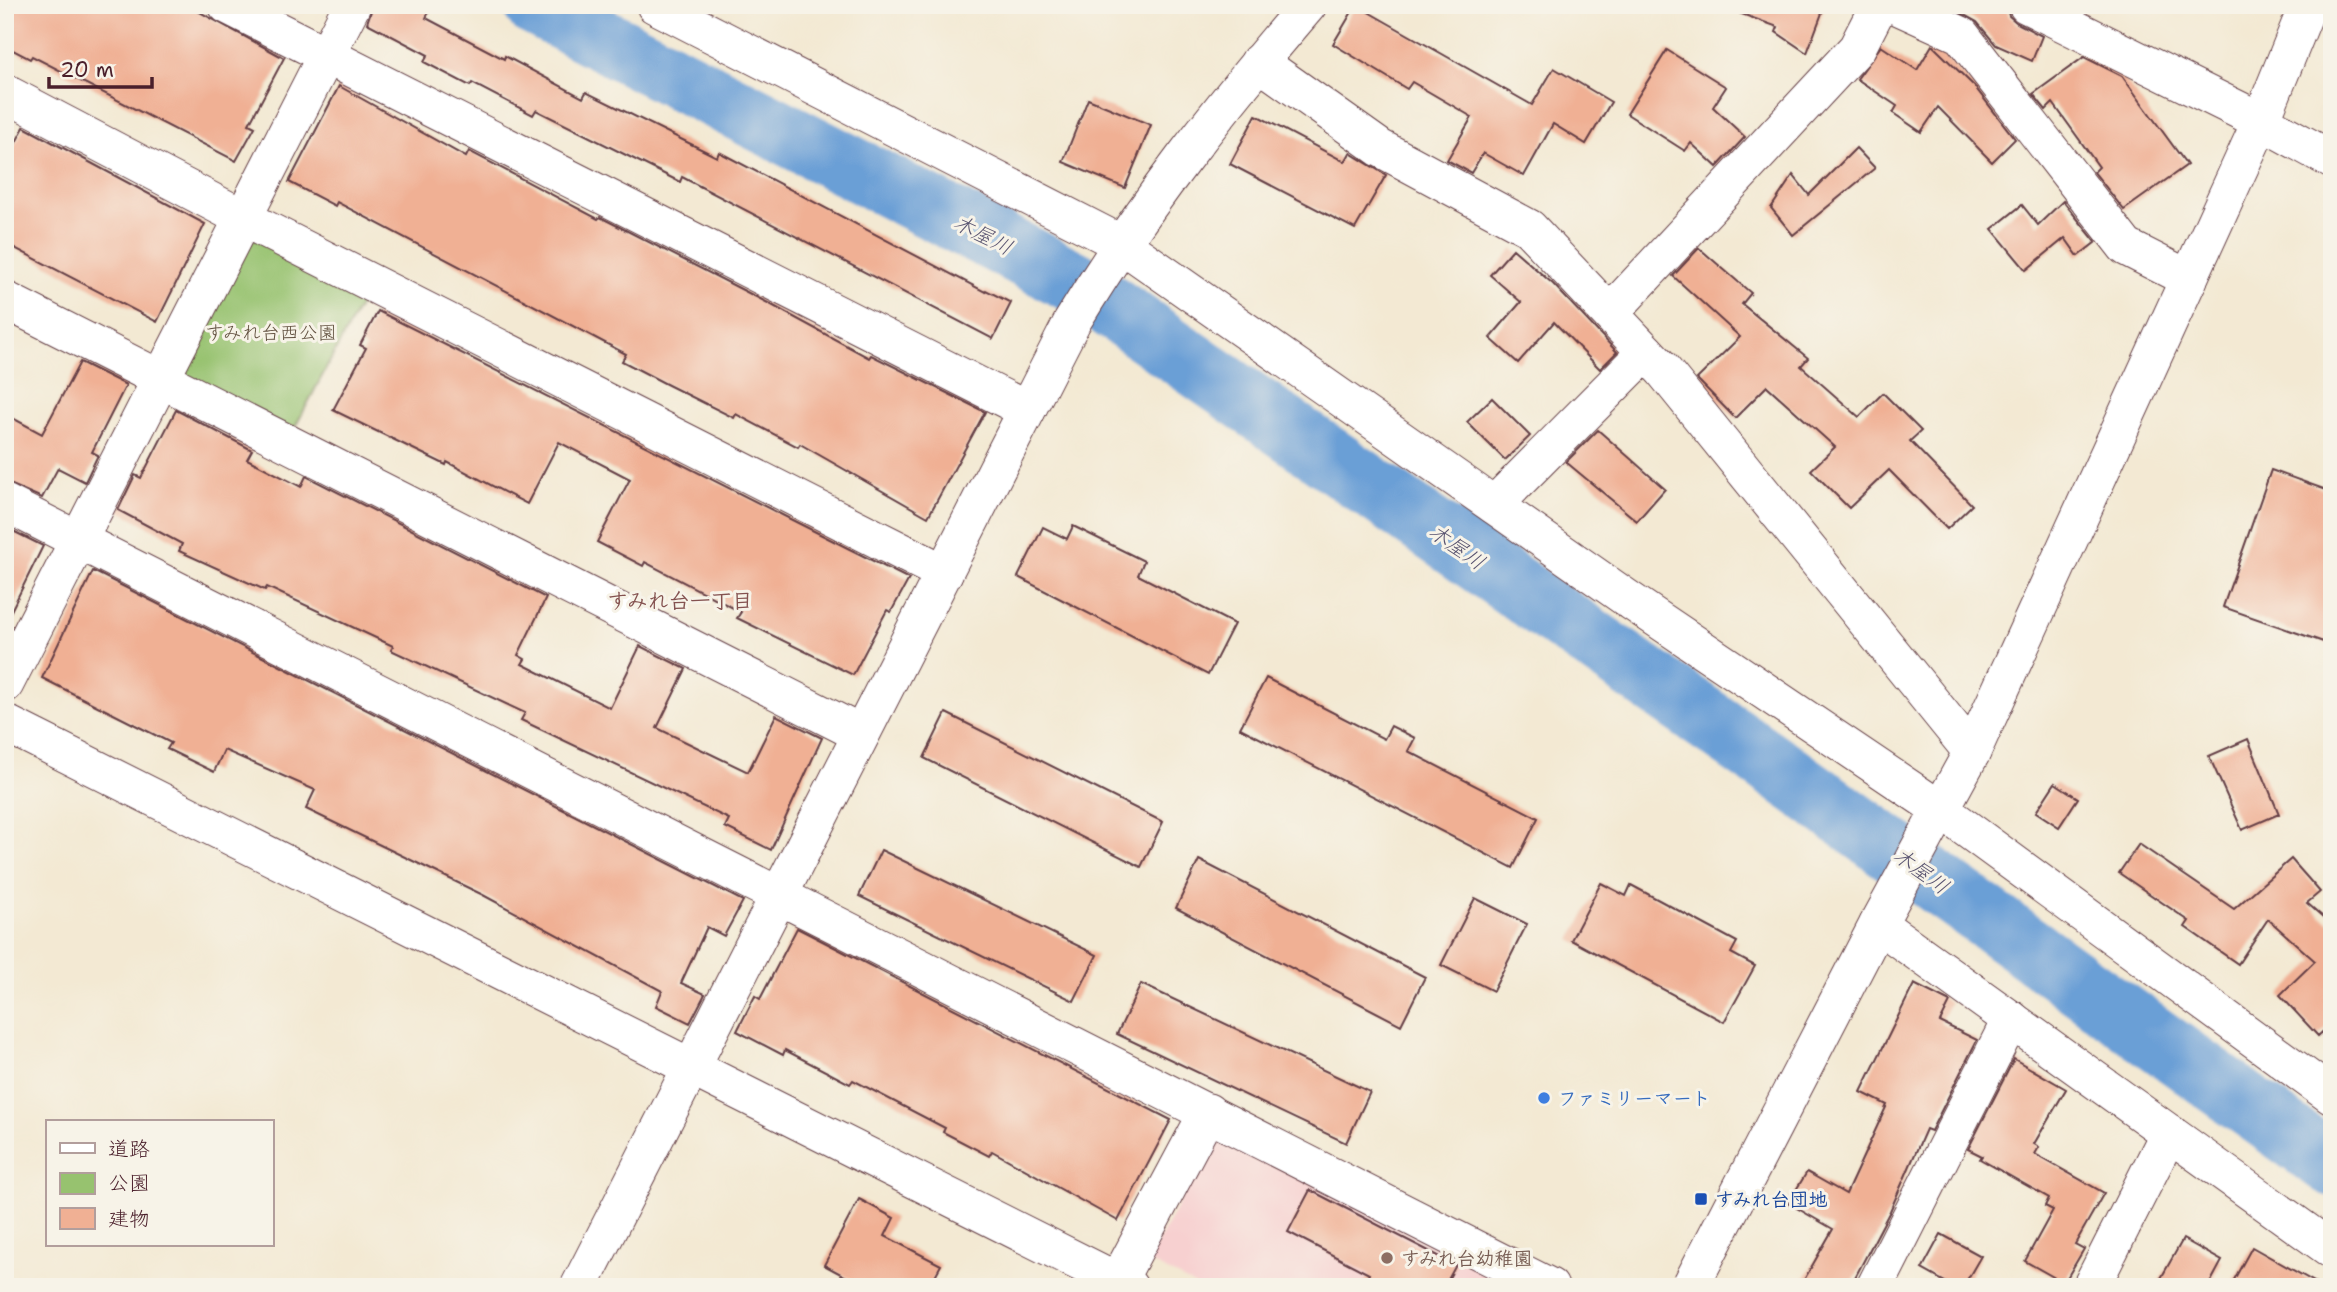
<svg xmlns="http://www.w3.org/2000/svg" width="2337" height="1292" font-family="'Shantell Sans','Klee One',sans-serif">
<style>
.built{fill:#f7d0d0}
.green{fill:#97c26f;stroke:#70704d;stroke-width:2}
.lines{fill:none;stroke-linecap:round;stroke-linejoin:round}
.river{stroke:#6a9fd6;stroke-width:63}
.building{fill:#f0b094}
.minor-casing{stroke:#633d44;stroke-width:39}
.minor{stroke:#fff;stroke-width:37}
.shop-dot{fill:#3f7fe0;stroke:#f7f3e8;stroke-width:2.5}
.transit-dot{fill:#1a4fb4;stroke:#f7f3e8;stroke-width:2.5}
.education-dot{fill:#8d6e63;stroke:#f7f3e8;stroke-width:2.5}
.labels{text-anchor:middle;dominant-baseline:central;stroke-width:6;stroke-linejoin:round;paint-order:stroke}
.park-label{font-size:19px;fill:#61503f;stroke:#f7f3e8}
.shop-label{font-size:19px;font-weight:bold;fill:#366cbe;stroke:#f7f3e8;text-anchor:start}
.transit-label{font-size:19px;font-weight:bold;fill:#164399;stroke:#f7f3e8;text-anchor:start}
.education-label{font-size:19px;font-weight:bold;fill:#785e54;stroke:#f7f3e8;text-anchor:start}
.water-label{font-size:21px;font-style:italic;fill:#57526f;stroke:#f7f3e8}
.neighbourhood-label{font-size:21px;font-weight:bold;fill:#845250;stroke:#f7f3e8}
</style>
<rect width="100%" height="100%" fill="#f7f3e8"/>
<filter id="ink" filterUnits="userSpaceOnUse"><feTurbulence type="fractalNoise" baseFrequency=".0143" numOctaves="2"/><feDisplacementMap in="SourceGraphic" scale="14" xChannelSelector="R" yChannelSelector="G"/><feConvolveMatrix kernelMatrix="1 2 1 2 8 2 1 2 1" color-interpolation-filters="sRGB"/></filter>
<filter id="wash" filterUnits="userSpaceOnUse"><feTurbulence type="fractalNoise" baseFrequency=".00686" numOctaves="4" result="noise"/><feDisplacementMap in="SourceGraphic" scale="28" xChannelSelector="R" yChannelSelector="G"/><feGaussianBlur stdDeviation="1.57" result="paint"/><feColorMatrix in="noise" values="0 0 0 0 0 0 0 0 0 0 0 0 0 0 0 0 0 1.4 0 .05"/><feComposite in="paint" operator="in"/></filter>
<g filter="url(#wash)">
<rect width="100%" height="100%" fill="#f3e9d3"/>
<!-- built -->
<polygon class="built" points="1218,1130 1520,1287 1198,1287 1148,1261"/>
<!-- green -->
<polygon class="green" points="248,234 364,297 292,433 176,376"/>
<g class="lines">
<!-- river -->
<polyline class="river" points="535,5 1075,282 1791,778 2332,1165"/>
</g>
<g id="blocks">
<!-- building -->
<g class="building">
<polygon points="5,5 187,5 284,58 249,124 255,127 236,161 32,56 30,59 5,46"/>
<polygon points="373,5 432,5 426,18 504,59 505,56 583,98 586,92 717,157 719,152 985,292 986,290 1011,303 993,339 682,177 680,182 536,110 533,115 472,83 470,86 424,62 428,55 367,23"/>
<polygon points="1356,5 1532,105 1554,68 1611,102 1586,144 1553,124 1524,176 1483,153 1471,173 1447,160 1472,117 1412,82 1407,89 1333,44"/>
<polygon points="1729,5 1825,5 1807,53 1776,32 1778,27 1728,9"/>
<polygon points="1946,5 2006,5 2009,16 2017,23 2042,36 2032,61 1996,45 1977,22"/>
<polygon points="1932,45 1974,86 2015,139 1992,162 1938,107 1921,132 1893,113 1897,106 1857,79 1881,46 1917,70"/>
<polygon points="1667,50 1726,87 1713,107 1745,137 1717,167 1691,143 1685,151 1627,114"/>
<polygon points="2084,57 2122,76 2187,165 2124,210 2094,172 2099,167 2053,103 2046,110 2033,94"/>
<polygon points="339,86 466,157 469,151 598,219 600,217 768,303 869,358 871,355 985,412 928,517 800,444 798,447 736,414 734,418 668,385 622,361 626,354 337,202 335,206 289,182"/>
<polygon points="1088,99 1151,125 1125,188 1063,162"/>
<polygon points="1256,115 1345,162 1350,153 1386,175 1355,229 1230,164"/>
<polygon points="24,127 205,224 157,322 5,243 5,163"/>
<polygon points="1856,148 1875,168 1793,235 1771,208 1793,175 1809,195"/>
<polygon points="2063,201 2096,242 2078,256 2065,238 2026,270 1992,229 2022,205 2038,225"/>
<polygon points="1699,248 1751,293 1742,304 1808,358 1801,366 1859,417 1883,393 1921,431 1910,441 1972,505 1947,529 1889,470 1849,508 1811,470 1835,447 1767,386 1735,418 1700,382 1697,379 1740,337 1673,276"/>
<polygon points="1513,249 1553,284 1617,352 1600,369 1554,322 1518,363 1490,338 1521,302 1490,275"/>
<polygon points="378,311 909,579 891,612 887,610 853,675 737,618 741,612 645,562 643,566 597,542 630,479 559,442 527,504 447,462 446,465 333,410 366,348 360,345"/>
<polygon points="80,362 126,385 92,452 98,455 85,482 58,468 42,498 5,482 5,414 42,434"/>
<polygon points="1492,398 1530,436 1505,460 1467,422"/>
<polygon points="176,410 252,450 247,459 301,487 306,476 546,598 518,655 525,659 522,664 610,708 640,646 686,669 657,728 748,772 776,715 822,738 771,850 725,827 729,819 521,720 525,713 391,650 393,646 267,587 265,590 179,551 182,544 118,510 135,475 141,478"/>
<polygon points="1598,430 1665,489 1637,521 1566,462"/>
<polygon points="2271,470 2332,492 2332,645 2223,607"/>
<polygon points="1073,526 1144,561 1138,575 1234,624 1208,675 1018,577 1043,527 1067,539"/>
<polygon points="5,527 43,546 5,623"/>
<polygon points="93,571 743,901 724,936 707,927 681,983 705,994 690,1023 656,1006 662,991 483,895 306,809 315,790 224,750 214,772 167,749 171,743 42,678"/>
<polygon points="1266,678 1384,739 1391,726 1415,738 1408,751 1538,818 1513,868 1240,728"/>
<polygon points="946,713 1163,822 1141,867 924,758"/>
<polygon points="2248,739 2279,814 2242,830 2209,756"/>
<polygon points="2055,783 2078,798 2059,827 2036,812"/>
<polygon points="2139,844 2234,909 2291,859 2320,892 2307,903 2332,925 2332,1023 2318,1036 2280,995 2315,961 2268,919 2238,964 2185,927 2189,921 2119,873"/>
<polygon points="881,850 1097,955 1074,1001 859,896"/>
<polygon points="1199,860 1425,977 1401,1025 1176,908"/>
<polygon points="1601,883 1626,896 1631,885 1737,942 1731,953 1755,966 1724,1022 1571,940"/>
<polygon points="1475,898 1527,924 1493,991 1441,965"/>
<polygon points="797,928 1171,1120 1118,1221 992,1151 989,1156 943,1132 945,1128 853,1080 850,1084 785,1050 783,1055 737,1031 755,996 760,999"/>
<polygon points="1141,984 1370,1092 1346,1143 1117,1034"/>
<polygon points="1914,984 1950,1002 1940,1022 1977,1040 1931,1131 1926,1129 1890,1211 1850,1287 1800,1287 1833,1229 1788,1203 1807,1172 1846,1194 1887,1105 1861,1092"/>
<polygon points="2014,1059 2066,1089 2034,1144 2039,1147 2035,1154 2104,1193 2075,1244 2084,1249 2064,1283 2025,1261 2053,1210 2045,1206 2049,1198 1980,1159 1982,1156 1968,1149"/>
<polygon points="1310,1190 1456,1265 1444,1287 1363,1287 1369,1274 1288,1232"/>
<polygon points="859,1199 894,1218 885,1236 941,1265 929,1287 865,1287 824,1265"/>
<polygon points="1941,1234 1981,1256 1963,1287 1954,1287 1922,1269"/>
<polygon points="2183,1239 2222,1261 2208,1287 2156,1287"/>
<polygon points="2252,1247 2323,1287 2230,1287"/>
</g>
</g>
</g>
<g filter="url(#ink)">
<use href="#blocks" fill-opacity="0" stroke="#633d44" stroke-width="2"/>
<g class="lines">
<!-- minor casing -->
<g class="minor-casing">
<g id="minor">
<polyline points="227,5 1027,410"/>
<polyline points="655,5 1120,243 1625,597 1941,810 2332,1096"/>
<polyline points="1895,5 1961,35 2126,247 2189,279"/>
<polyline points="2027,5 2261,121 2332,160"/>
<polyline points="1259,62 1380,148 1529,228 1663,370 1972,752"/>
<polyline points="5,93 243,218 944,573"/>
<polyline points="5,300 861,734"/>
<polyline points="1610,313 1857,48 1879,5"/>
<polyline points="5,503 1550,1287"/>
<polyline points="1494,505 1646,352"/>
<polyline points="5,684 352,5"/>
<polyline points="5,723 1129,1287"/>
<polyline points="1878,924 2332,1250"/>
<polyline points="1118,1281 1208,1112"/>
<path d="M579 1287 1072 322C1140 209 1222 105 1308 5"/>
<polyline points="1690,1287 1878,924 1972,752 2261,121 2308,5"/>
<polyline points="1875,1287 2011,1019"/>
<polyline points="2091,1287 2169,1133"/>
</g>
</g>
<!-- minor -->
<use href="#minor" class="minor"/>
</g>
</g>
<!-- markers -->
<circle class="shop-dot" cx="1544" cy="1098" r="7"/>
<rect class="transit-dot" x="1694" y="1192" width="14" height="14" rx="3.5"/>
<circle class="education-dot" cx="1387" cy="1258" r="7"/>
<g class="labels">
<!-- park labels -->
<g class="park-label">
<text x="271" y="332">すみれ台西公園</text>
</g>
<!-- shop labels -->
<g class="shop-label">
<text x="1558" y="1098">ファミリーマート</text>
</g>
<!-- transit labels -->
<g class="transit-label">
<text x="1715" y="1199">すみれ台団地</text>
</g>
<!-- education labels -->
<g class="education-label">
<text x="1401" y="1258">すみれ台幼稚園</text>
</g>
<!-- water labels -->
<g class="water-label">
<text transform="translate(983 235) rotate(27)">木屋川</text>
<text transform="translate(1457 547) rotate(35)">木屋川</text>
<text transform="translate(1921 871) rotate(36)">木屋川</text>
</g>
<!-- neighbourhood labels -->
<g class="neighbourhood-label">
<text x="680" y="601">すみれ台一丁目</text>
</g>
</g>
<!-- margin -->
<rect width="2337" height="1292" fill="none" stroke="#f7f3e8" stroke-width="28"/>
<!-- legend -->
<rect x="46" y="1120" width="228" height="126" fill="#f7f3e8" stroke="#b29e9c" stroke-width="2"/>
<rect x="60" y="1143" width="35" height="10" fill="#ffffff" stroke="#b29e9c" stroke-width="2"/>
<text x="108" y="1156" font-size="21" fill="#4a1f2b">道路</text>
<rect x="60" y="1173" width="35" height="21" fill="#97c26f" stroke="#b29e9c" stroke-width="2"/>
<text x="108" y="1190" font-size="21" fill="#4a1f2b">公園</text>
<rect x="60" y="1208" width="35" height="21" fill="#f0b094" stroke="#b29e9c" stroke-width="2"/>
<text x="108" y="1226" font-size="21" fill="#4a1f2b">建物</text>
<!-- scale -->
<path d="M49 77v10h103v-10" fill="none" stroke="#4a1f2b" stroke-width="3.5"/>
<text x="60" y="77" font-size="21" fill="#4a1f2b" stroke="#f7f3e8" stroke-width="5" paint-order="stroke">20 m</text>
</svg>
